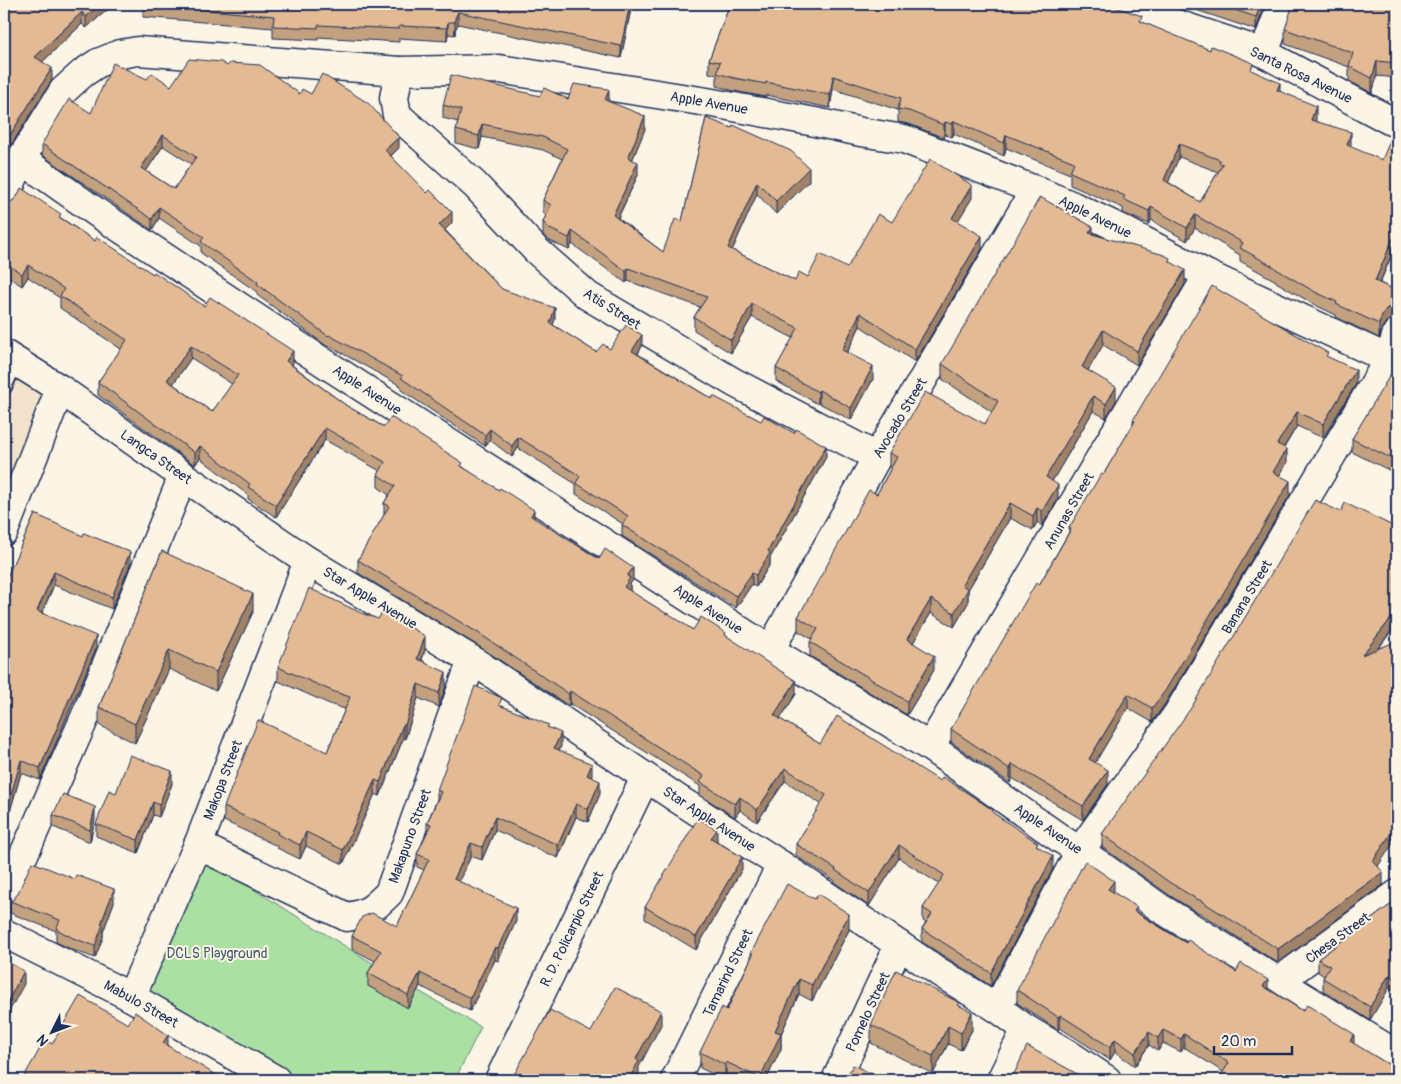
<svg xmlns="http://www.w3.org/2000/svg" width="1401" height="1084" font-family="Pangolin,sans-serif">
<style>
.built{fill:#f4e3cc}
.green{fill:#abe0a3;stroke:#638880}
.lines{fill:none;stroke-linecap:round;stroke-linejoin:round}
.service-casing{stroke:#1b2f5e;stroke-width:18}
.minor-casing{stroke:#1b2f5e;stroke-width:31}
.service{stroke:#fcf5e5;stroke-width:14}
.minor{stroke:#fcf5e5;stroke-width:28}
.wall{fill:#c3a07e;stroke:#1b2f5e;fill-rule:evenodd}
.shaded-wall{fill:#9f8267;stroke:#1b2f5e}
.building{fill:#e3ba93;stroke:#1b2f5e;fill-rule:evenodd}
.labels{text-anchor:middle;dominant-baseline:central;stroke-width:4;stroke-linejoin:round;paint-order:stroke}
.street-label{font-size:14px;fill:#1b2f5e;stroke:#fcf5e5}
.park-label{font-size:14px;fill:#3f5b6f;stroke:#fcf5e5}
</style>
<rect width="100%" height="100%" fill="#fcf5e5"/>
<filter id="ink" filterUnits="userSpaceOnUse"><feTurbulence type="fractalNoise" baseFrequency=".02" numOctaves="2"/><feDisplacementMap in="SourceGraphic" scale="10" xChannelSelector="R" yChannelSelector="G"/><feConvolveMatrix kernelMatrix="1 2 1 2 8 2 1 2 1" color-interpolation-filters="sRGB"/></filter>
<g filter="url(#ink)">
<!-- built -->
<polygon class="built" points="4,370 45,395 4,500"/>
<!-- green -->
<polygon class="green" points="182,845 403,982 481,1027 455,1080 294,1080 124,984"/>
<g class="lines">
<!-- service casing -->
<g class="service-casing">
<polyline id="service" points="4,387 16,361"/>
</g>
<!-- minor casing -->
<g class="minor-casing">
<g id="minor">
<polyline points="1117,4 1264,53 1391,121 1397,123"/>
<polyline points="1264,53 1282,4"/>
<polyline points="399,71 394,98 397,115 475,185 537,251 588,296 735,383 877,457"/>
<polyline points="21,159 99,214 326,364 770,650 930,747 1061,839 1080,851 1160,908 1397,1055"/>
<polyline points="4,201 21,159 63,91 83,73 98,63 120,54 138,51 399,71 499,69 707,102 815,122 861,132 904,139 1035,190 1073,206 1125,231 1208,275 1397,363"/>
<polyline points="4,354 60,389 183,476 308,561 472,660 678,799 781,865 939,972 997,1008 1026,1029 1065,1052 1107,1080"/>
<polyline points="4,531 60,389"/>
<polyline points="770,650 877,457 1035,190"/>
<polyline points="930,747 1208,275"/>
<path d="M198 845 347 917C368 914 374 908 389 893L472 660"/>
<polyline points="4,899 86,715 183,476"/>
<polyline points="4,933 131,997 276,1080"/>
<polyline points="1279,981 1397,894"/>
<polyline points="131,997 198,845 308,561"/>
<polyline points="997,1008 1080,851 1178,713 1389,359 1397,333"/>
<polyline points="499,1080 645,778"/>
<polyline points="675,1080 781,865"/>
<polyline points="836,1080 899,945"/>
<polyline points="1001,1080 1026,1029"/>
</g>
</g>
<!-- service -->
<use href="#service" class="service"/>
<!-- minor -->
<use href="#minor" class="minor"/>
</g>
<!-- wall -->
<g class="wall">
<polygon points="4,4 114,4 86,28 82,24 42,62 52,80 10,147 4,143"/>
<polygon points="143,4 632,4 621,58 458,24 455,30 455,35 448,34 447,41 399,38 399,42 318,37 318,40 273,38 273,28 143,17"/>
<path d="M714 4H1109L1142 22 1253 72 1316 119 1315 121 1350 146 1397 242 1380 283 1397 291V318H1393L1386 322 1382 328 1379 338 1336 317V315L1315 305 1276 282V281L1240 261V255L1195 228 1187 241 1151 220 1149 224 1123 213V208L1070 185V174L1006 148 1004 156 954 134 952 137 945 135 944 138 909 124 898 122V110L833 89 830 108 766 95V97L734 91 717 86V75L709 73V60L728 9ZM1179 157 1218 172 1200 202 1168 182Z"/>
<polygon points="1178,4 1265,4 1256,30"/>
<polygon points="1397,4 1397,78 1377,76 1372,93 1349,81 1349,67 1285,44 1285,29"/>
<path d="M227 66 300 94 399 148 391 156 452 223 445 230 502 289 555 319 553 325 596 352 610 349 642 346 638 354 712 399 826 457 770 558V564L756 587 752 584 736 608 622 536V525L623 524 576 494V484L518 448 512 457 490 440 485 446 401 390V386L329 346 328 347 257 295V292L201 253V246L159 218 152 230 42 155V144L91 113 147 79 171 86ZM163 146 191 164 174 189 146 171Z"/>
<polygon points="540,96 568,99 609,102 645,129 632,160 638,175 618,218 663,252 682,221 706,118 809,181 776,214 757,194 732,250 795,281 808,277 847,268 892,222 972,198 957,221 982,249 915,362 860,326 847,353 873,379 851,420 819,403 818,404 776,381 776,368 793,338 752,317 731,353 694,330 694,317 700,307 628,281 626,283 572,244 569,250 550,241 543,235 543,222 546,215 543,213 543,200 562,159 543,150 482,137 479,149 456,143 456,130 458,122 443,118 443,105"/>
<path d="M18 195 61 218 95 241 153 274 204 306 293 363 292 365 347 406 384 427 463 467 534 518 633 580 630 584V591L667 614 693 630 726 636 796 694 780 719 820 744 993 813 1038 846 1053 869 991 986 922 942V929L926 923 923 921V908L939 884 899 858 869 906 835 883V881L796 856V844L821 804 785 781 757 822 740 810 735 817 700 795V786L570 704 569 706 480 647 358 573V560L384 515V503L389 495 378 487V475L380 471 325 440 276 517 248 499V495L200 458 195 465 98 395V382L121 349 60 308V298L28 277 22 286 4 274V212ZM191 358 232 384 212 412 173 384Z"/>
<polygon points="1093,234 1170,262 1185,284 1137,365 1103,345 1088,370 1116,401 1106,418 1093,411 1070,451 1052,481 1058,499 1042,526 1037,522 1033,530 1010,518 968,590 968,603 954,627 931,613 913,643 934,670 907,715 810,656 810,642 812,639 798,631 798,617 877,494 891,468 889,467 889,453 985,424 992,412 942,379 942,364"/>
<polygon points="1328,357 1356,384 1323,438 1297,426 1284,448 1287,463 1280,475 1290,495 1165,704 1152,722 1128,708 1095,762 1108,784 1083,820 1012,778 1010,783 951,742 951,729 1039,585 1069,532 1069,528 1103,475 1133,425 1133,420"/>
<polygon points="1397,365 1397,474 1352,452 1352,439"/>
<polygon points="1397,502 1397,624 1378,649 1378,866 1383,885 1278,963 1198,912 1198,913 1169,895 1102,847 1102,834 1341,512 1394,526 1392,517 1392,504"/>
<polygon points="35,514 130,565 112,609 54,585 42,613 96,649 40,780 21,773 9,815 4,813 4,584"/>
<polygon points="162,551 253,612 216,691 169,669 135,743 99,725 99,707"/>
<polygon points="425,650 422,660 426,663 446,686 439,707 418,698 405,739 403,739 380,796 375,794 343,864 306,846 300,859 277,848 277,846 224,821 224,807 327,752 345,709 332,705 278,681 278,667"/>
<polygon points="502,706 549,728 561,746 559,750 592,777 600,794 588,822 576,817 558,858 495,830 482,860 471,856 459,881 516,921 498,961 495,960 470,1011 420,986 408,1008 368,986 368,973 375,961 352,949 352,936 397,926 424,870 417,867 417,854 427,833 427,823 437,799 437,790"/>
<polygon points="172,784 159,817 153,815 138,853 96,836 96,824 116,793"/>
<polygon points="53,815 95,819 90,842 53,827"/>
<polygon points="717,842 742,869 696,950 645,919 645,907"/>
<polygon points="1114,893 1137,912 1186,943 1268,988 1354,1044 1396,1069 1397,1080 1223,1072 1184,1047 1181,1052 1163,1043 1158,1051 1149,1045 1135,1066 1115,1052 1110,1060 1060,1028 1058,1030 1017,1003 1017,990"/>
<polygon points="1397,900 1397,993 1389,988 1370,1020 1323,991 1323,978 1324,976 1318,972 1318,959"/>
<polygon points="10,901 114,902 103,932 103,937 95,958 73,950 56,942 56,931 10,913"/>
<polygon points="849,930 812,1001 799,994 781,1034 781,1049 766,1080 731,1080 726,1078 725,1080 700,1068 700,1052 727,1010 751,959 751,953"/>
<polygon points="960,1006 972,1030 961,1050 948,1044 933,1074 871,1043 871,1025"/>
</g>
<!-- shaded-wall -->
<g class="shaded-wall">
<polygon points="101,4 114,4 86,28 86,17"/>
<polygon points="630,4 632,4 621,58 621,46"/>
<polygon points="1261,4 1265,4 1256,30 1256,17"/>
<polygon points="82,12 82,24 35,69 35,57"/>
<polygon points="458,12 458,24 455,30 455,35 455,18"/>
<polygon points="448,22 448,34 447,41 447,28"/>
<polygon points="1377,61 1377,76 1372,93 1372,78"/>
<polygon points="52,68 52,80 10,147 10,135"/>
<polygon points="833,76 833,89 830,108 830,95"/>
<polygon points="1280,83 1280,96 1277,90"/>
<polygon points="609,90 609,103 605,100"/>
<polygon points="1316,106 1316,119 1311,133 1311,120"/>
<polygon points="645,116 645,129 628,171 628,158"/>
<polygon points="954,121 954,134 952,137 952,124"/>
<polygon points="945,122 945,135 944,138 944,125"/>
<polygon points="482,124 482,137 479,149 479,136"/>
<polygon points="1351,132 1351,145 1347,158 1347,145"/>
<polygon points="163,135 163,146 141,179 141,168"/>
<polygon points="1006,135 1006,148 1004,156 1004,143"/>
<polygon points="399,137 399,148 385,161 385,150"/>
<polygon points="1179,144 1179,157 1164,193 1164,180"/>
<polygon points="638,162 638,175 613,228 613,215"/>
<polygon points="809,168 809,181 776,214 776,201"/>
<polygon points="757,182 757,194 728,260 728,248"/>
<polygon points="972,185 972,198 952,231 952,218"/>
<polygon points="159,207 159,218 152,230 152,219"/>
<polygon points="1151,207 1151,220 1149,224 1149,211"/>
<polygon points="452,212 452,223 439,236 439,225"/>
<polygon points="1195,215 1195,228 1187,241 1187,228"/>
<polygon points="1093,227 1093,241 1089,233"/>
<polygon points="1397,229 1397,242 1375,294 1375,281"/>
<polygon points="572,231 572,244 569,250 569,238"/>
<polygon points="982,236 982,249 915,362 915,349"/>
<polygon points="28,265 28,277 22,286 22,274"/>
<polygon points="628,268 628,281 626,283 626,271"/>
<polygon points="1185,270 1185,284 1137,365 1137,351"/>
<polygon points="752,304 752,317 731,353 731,340"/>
<polygon points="1393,305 1393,318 1386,322 1382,328 1379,338 1379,324 1382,315 1386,309"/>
<polygon points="555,308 555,319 550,334 550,323"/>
<polygon points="860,313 860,326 842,363 842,350"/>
<polygon points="1103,330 1103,345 1082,381 1082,367"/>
<polygon points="642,335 642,346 632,362 632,351"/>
<polygon points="191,346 191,358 167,393 167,380"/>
<polygon points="293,351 293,363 286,374 286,361"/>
<polygon points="873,366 873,379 851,420 851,408"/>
<polygon points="1356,370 1356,384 1323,438 1323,424"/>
<polygon points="1116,387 1116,401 1106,418 1106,404"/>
<polygon points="819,390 819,403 818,404 818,392"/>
<polygon points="1093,396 1093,411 1046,492 1046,477"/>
<polygon points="1297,412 1297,426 1277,458 1277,444"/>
<polygon points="325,428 325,440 276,517 276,505"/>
<polygon points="490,429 490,440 485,446 485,435"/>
<polygon points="518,437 518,448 512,457 512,446"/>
<polygon points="200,446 200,458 195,465 195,453"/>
<polygon points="826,446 826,457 770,558 770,564 756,587 756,575 768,551"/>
<polygon points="1287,449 1287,463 1273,486 1273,472"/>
<polygon points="1290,481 1290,495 1165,704 1152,722 1152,708"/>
<polygon points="1058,485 1058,499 1042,526 1042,511"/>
<polygon points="1010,503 1010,518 968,590 968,603 954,627 954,613 962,585"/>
<polygon points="1037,508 1037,522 1033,530 1033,516"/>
<polygon points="534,510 534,522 531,516"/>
<polygon points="130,552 130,565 112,609 112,597"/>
<polygon points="633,568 633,580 630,584 630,590 624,600 624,587 627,576"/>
<polygon points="54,572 54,585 37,624 37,611"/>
<polygon points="752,573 752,584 736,608 736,596"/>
<polygon points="253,594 253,612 216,691 216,672"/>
<polygon points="931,599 931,613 907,653 907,639"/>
<polygon points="1397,611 1397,624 1362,668 1362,655"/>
<polygon points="96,636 96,649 40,780 40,768"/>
<polygon points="425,636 425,650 417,673 417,659"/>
<polygon points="169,650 169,669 135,743 135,724"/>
<polygon points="934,656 934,670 907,715 907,701"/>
<polygon points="446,672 446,686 439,707 439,693"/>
<polygon points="796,681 796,694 774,728 774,715"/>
<polygon points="418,684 418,698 405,739 405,725"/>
<polygon points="570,691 570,704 569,706 569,694"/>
<polygon points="1128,694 1128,708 1089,773 1089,759"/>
<polygon points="403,725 403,739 380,796 380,782"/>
<polygon points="561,733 561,746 554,761 554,748"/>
<polygon points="21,760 21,773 9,815 9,802"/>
<polygon points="592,764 592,777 587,775"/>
<polygon points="1012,764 1012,778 1010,783 1010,769"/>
<polygon points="785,768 785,781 757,822 757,810"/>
<polygon points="1108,770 1108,784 1083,820 1083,806"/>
<polygon points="172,771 172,784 159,817 159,805"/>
<polygon points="375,780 375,794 343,864 343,850"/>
<polygon points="600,781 600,794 588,822 588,809"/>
<polygon points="740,797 740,810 735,817 735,804"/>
<polygon points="153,802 153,815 138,853 138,840"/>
<polygon points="576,804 576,817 558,858 558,845"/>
<polygon points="95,807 95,819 90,842 90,830"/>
<polygon points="495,817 495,830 482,860 482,847"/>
<polygon points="1397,824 1397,837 1373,874 1373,861"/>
<polygon points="717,830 717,843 711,838"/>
<polygon points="306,832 306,846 300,859 300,845"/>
<polygon points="471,843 471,856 454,892 454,879"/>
<polygon points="899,845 899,858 869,906 869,893"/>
<polygon points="1053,856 1053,869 991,986 991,973"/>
<polygon points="742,857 742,869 696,950 696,937"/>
<polygon points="1383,872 1383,885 1278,963 1278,949"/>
<polygon points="1114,881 1114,894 1108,889"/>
<polygon points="114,889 114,902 103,932 103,937 95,958 95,946 101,924"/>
<polygon points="516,908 516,921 498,961 498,948"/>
<polygon points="849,914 849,930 812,1001 812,985"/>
<polygon points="495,947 495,960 470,1011 470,998"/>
<polygon points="24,971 24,984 4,1021 4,1008"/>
<polygon points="420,973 420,986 408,1008 408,995"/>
<polygon points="1389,975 1389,988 1370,1020 1370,1007"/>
<polygon points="799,979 799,994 781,1034 781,1049 766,1080 760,1080 775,1031"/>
<polygon points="1268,980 1268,993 1263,986"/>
<polygon points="661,1011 661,1025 639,1067 639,1075 636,1080 628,1080 636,1059"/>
<polygon points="972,1012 972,1030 961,1050 961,1033"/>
<polygon points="1060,1015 1060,1028 1058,1030 1058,1017"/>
<polygon points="948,1026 948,1044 933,1074 933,1056"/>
<polygon points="1163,1030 1163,1043 1158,1051 1158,1038"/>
<polygon points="1149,1032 1149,1045 1135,1066 1135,1053"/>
<polygon points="1184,1034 1184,1047 1181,1052 1181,1039"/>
<polygon points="1354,1034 1354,1047 1350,1041"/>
<polygon points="168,1035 168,1047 163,1043"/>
<polygon points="1115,1039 1115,1052 1110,1060 1110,1047"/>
<polygon points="726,1062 726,1078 725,1080 725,1065"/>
</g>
<!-- building -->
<g class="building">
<polygon points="4,4 101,4 86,17 82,12 35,57 52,68 10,135 4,131"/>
<polygon points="143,4 630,4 621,46 458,12 455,18 455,22 448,22 447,28 399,26 399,29 318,25 318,28 273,26 274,16"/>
<path d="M730 4H1109L1112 6 1142 16 1140 21 1210 50 1211 46 1253 63 1251 70 1280 83 1277 90 1316 106 1311 120 1351 132 1347 145 1382 160 1392 136 1397 138V203L1395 208 1397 209V229L1375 281 1397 291V305H1393L1386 309 1382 315 1379 324 1336 304 1337 302 1315 292 1276 269V268L1240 248 1243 243 1195 215 1187 228 1151 207 1149 211 1123 199 1125 196 1070 172 1074 162 1006 135 1004 143 954 121 952 124 945 122 944 125 909 111 898 109 901 98 833 76 830 95 766 82V84L734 78 717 73 720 62 709 60ZM1179 144 1220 160 1219 163 1223 164 1200 202 1164 180Z"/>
<polygon points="1217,4 1261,4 1256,17"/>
<polygon points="1293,4 1397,4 1397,63 1377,61 1372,78 1349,66 1353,53 1285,29"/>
<path d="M189 59 221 62 227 66 230 63 260 65 300 94 302 89 311 94 322 74 368 103 399 137 385 150 427 193 430 190 452 212 439 225 502 289 555 308 550 323 596 352 603 344 610 349 626 325 642 335 632 351 712 399 713 396 761 421 764 416 794 433 796 429 826 446 768 551 770 553 756 575 752 573 736 596 622 525 628 516 576 483 580 476 518 437 512 446 490 429 485 435 401 378 403 376 329 335 328 336 257 284 258 282 201 242 204 237 159 207 152 219 42 144 69 99 91 113 113 63 147 79 152 73 171 86ZM163 135 196 157 174 189 141 168Z"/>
<polygon points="451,75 540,96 544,88 568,99 574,84 608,89 609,90 605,100 645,116 628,158 638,162 613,215 663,252 675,219 682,221 706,118 732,128 733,125 791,151 809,168 776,201 757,182 728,248 795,281 799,272 808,277 820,254 847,268 878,214 892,222 930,159 972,185 952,218 982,236 915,349 860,313 842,350 873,366 851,408 819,390 818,392 776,368 798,328 752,304 731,340 694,317 707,297 628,268 626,271 572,231 569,238 550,229 543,222 551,205 543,200 567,149 543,137 482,124 479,136 456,130 461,110 443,105"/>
<path d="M21 188 61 214 59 217 95 241 97 237 153 274 154 272 204 306 210 297 293 351 286 361 347 406 384 427 391 417 463 463 461 466 499 490 500 488 534 510 531 516 599 559 605 549 633 568 627 576 630 578 624 587 667 614 668 613 693 630 701 617 726 633 725 635 796 681 774 715 820 744 837 716 940 781 943 777 993 810 992 812 1038 843 1036 845 1053 856 991 973 922 929 932 914 923 908 944 875 899 845 869 893 835 870 836 869 796 844 826 795 785 768 757 810 740 797 735 804 700 782 704 776 570 691 569 694 480 634 358 560 389 506 384 503 395 486 378 475 385 462 325 428 276 505 248 487 250 484 200 446 195 453 98 382 127 340 60 296 64 289 28 265 22 274 4 262V212L10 202 14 200 18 195ZM191 346 238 375 212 412 167 380Z"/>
<polygon points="1040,197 1093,227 1089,233 1164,255 1170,258 1169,261 1185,270 1137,351 1103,330 1082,367 1116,387 1106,404 1093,396 1070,436 1046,477 1058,485 1042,511 1037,508 1033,516 1010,503 962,585 968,589 954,613 931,599 907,639 934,656 907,701 810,642 818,629 798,617 869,490 877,494 897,457 889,453 925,392 985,424 998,401 942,364"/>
<polygon points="1212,286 1328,353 1326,356 1356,370 1323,424 1297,412 1277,444 1287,449 1273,472 1290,481 1165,691 1152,708 1128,694 1089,759 1108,770 1083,806 1012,764 1010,769 951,729 1036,583 1039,585 1071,529 1069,528 1101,474 1103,475 1135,421 1133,420"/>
<polygon points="1396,365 1397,365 1397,461 1352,439"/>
<polygon points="1315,500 1341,512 1345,503 1397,528 1397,611 1362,655 1397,641 1397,824 1373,861 1383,872 1278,949 1198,899 1198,900 1169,882 1102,834 1191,708"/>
<polygon points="1397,502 1397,524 1392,504"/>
<polygon points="35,514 83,536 84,533 130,552 112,597 54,572 37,611 96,636 40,768 21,760 9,802 4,801 4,729 8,718 4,716 4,584"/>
<polygon points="162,551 253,594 216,672 169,650 135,724 99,707"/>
<polygon points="309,588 361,613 378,619 383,611 425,636 417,659 426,662 425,663 446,672 439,693 418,684 405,725 403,725 380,782 375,780 343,850 306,832 300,845 277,834 278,832 224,807 258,720 327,752 350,697 332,691 278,667"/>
<polygon points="475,686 502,698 499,705 549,725 547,727 561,733 554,748 592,764 587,775 600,781 588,809 576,804 558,845 495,817 482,847 471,843 454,879 516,908 498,948 495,947 470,998 420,973 408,995 368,973 381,951 352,936 362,917 372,913 397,926 429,859 417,854 431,824 427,823 441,792 437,790"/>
<polygon points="130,755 172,771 159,805 153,802 138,840 96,824 109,790 116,793"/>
<polygon points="63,794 95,807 90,830 53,815"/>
<polygon points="698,818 717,830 711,838 742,857 696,937 645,907"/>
<polygon points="1085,861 1114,881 1108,889 1137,907 1134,911 1186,943 1188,940 1236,972 1241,963 1268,980 1263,986 1303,1011 1307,1005 1354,1034 1350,1041 1396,1069 1397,1067 1397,1080 1218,1080 1229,1063 1184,1034 1181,1039 1163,1030 1158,1038 1149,1032 1135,1053 1115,1039 1110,1047 1060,1015 1058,1017 1017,990"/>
<polygon points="32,862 75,879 76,875 114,889 101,924 103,924 95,946 73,938 56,929 60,920 10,901 14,899 18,893"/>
<polygon points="787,884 815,899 818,894 849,914 812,985 799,979 775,1031 781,1033 760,1078 726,1062 725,1065 700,1052 722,1007 727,1010 753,954 751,953"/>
<polygon points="1397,900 1397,980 1389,975 1370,1007 1323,978 1330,966 1318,959"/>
<polygon points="4,960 24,971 4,1008"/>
<polygon points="896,970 960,1003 958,1005 972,1012 961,1033 948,1026 933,1056 871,1025"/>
<polygon points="615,987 661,1011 636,1059 639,1061 628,1080 511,1080 550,1010 591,1032"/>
<polygon points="80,996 128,1024 135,1012 168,1035 163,1043 224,1080 22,1080 45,1040 52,1044"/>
<polygon points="1027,1046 1088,1080 999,1080 1009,1078 1015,1072"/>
<polygon points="853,1065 885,1080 829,1080 830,1078 837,1080 845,1077 850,1071"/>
<polygon points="1092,1074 1105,1080 1089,1080"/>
<polygon points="906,1075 917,1080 903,1080"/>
</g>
</g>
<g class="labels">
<!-- street labels -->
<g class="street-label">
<text transform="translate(1301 75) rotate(26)">Santa Rosa Avenue</text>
<text transform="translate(709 103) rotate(10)">Apple Avenue</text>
<text transform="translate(1095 217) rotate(26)">Apple Avenue</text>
<text transform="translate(612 309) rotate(32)">Atis Street</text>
<text transform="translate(367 390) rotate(33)">Apple Avenue</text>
<text transform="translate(900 418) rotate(-59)">Avocado Street</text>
<text transform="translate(156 457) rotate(35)">Langca Street</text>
<text transform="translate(1069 511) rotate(-60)">Anunas Street</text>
<text transform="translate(1247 597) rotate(-59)">Banana Street</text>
<text transform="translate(370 598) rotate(31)">Star Apple Avenue</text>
<text transform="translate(708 609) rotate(33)">Apple Avenue</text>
<text transform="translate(223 780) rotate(-69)">Makopa Street</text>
<text transform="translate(709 819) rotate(33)">Star Apple Avenue</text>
<text transform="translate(1048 829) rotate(34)">Apple Avenue</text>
<text transform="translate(410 836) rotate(-70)">Makapuno Street</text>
<text transform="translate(572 929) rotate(-64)">R. D. Policarpio Street</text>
<text transform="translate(1338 938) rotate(-36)">Chesa Street</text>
<text transform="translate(728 973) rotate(-64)">Tamarind Street</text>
<text transform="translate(141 1004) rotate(29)">Mabulo Street</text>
<text transform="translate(868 1012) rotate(-65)">Pomelo Street</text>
</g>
<!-- park labels -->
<g class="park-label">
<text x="217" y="953">DCLS Playground</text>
</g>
</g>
<!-- margin -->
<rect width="1401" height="1084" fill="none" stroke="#fcf5e5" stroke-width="20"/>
<rect x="10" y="10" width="1381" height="1064" fill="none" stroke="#1b2f5e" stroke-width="2" filter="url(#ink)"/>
<!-- north arrow -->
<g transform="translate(52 1032) rotate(228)" stroke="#fcf5e5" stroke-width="4" paint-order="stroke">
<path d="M0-4L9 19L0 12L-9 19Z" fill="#1b2f5e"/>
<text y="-8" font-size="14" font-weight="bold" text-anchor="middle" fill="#1b2f5e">N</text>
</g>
<!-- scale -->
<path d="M1214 1046v8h78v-8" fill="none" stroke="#1b2f5e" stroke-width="2.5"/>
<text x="1221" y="1046" font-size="15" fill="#1b2f5e" stroke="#fcf5e5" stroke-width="4" paint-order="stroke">20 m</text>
</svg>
